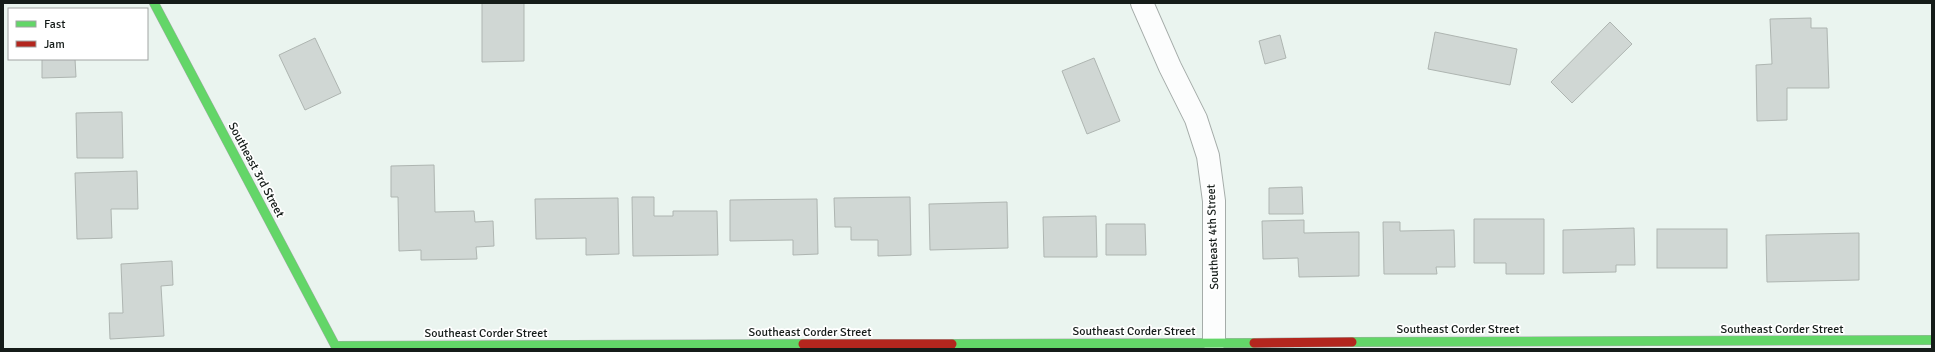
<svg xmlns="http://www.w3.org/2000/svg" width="1935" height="352" font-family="Signika,sans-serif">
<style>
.building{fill:#d0d7d4;stroke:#aeb5b1}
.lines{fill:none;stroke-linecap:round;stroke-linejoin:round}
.street-casing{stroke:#a5aca9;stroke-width:24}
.fast-casing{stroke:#a5aca9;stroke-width:10}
.jam-casing{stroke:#a5aca9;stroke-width:10}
.street{stroke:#fcfdfd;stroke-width:22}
.fast{stroke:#63d668;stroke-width:9}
.jam{stroke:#b3261e;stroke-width:9}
.labels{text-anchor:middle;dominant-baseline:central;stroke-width:3.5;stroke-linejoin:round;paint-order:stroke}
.street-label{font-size:12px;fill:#151c19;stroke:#fff}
</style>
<rect width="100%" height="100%" fill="#eaf4ef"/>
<!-- building -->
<g class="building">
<polygon points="482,3 524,3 524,61 482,62"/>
<polygon points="1811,18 1811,28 1827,28 1829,88 1787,88 1787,120 1757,121 1756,65 1772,64 1770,19"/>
<polygon points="1610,22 1632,44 1572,103 1551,82"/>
<polygon points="1435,32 1517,49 1510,85 1428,69"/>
<polygon points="1280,35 1286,58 1265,64 1259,41"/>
<polygon points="315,38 341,93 305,110 279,55"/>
<polygon points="1094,58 1120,121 1087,134 1062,71"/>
<polygon points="42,59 75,59 76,77 42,78"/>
<polygon points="122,112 123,158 77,158 76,113"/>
<polygon points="434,165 435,212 474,211 475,222 493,221 494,246 476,247 477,259 421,260 421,250 399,251 398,197 391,197 391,166"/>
<polygon points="137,171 138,209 111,209 112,238 77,239 75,173"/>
<polygon points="1302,187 1303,214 1269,214 1269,188"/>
<polygon points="632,197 654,197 654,216 673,216 673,211 717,211 718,255 633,256"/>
<polygon points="910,197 911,255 878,256 878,240 851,240 851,227 835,227 834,198"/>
<polygon points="618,198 619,254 586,255 586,238 536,239 535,199"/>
<polygon points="817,199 818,254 793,255 793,240 730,241 730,200"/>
<polygon points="1007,202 1008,248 930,250 929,204"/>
<polygon points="1096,216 1097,257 1044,257 1043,217"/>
<polygon points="1474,219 1544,219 1544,274 1506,274 1506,263 1474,263"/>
<polygon points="1304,220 1304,233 1359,232 1359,276 1299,277 1298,258 1263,259 1262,221"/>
<polygon points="1383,222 1400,222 1400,231 1454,230 1455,267 1436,267 1437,274 1384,274"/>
<polygon points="1106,224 1145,224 1146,255 1106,255"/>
<polygon points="1634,228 1635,265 1616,265 1616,272 1563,273 1563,230"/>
<rect x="1657" y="229" width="70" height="39"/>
<polygon points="1859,233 1859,280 1767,282 1766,235"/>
<polygon points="172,261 173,285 161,286 164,336 110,339 109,313 123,313 121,264"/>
</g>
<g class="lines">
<!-- street casing -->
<g class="street-casing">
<polyline id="street" points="1142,3 1170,67 1196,119 1208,156 1214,201 1214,342"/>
</g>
<!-- fast casing -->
<g class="fast-casing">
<g id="fast">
<polyline points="154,3 337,349"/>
<polyline points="1352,342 1932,340"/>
<polyline points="952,344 1254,343"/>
<polyline points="336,346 803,344"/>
</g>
</g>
<!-- jam casing -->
<g class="jam-casing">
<g id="jam">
<polyline points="1254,343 1352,342"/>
<polyline points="803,344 952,344"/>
</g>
</g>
<!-- street -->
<use href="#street" class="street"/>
<!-- fast -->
<use href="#fast" class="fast"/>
<!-- jam -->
<use href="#jam" class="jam"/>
</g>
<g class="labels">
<!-- street labels -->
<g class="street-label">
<text transform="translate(256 170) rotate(62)">Southeast 3rd Street</text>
<text transform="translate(1213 237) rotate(-92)">Southeast 4th Street</text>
<text x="1458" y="329">Southeast Corder Street</text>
<text x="1782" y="329">Southeast Corder Street</text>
<text x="1134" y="331">Southeast Corder Street</text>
<text x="810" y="332">Southeast Corder Street</text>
<text x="486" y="333">Southeast Corder Street</text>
</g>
</g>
<!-- border -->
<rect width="1935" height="352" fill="none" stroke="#151c19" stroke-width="8"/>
<!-- legend -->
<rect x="8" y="8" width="140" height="52" fill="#ffffff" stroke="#a1a4a3"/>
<rect x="16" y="21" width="20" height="6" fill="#63d668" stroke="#a1a4a3"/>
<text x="44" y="28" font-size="12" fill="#151c19">Fast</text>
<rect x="16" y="41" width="20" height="6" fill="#b3261e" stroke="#a1a4a3"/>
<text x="44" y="48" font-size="12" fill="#151c19">Jam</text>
</svg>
